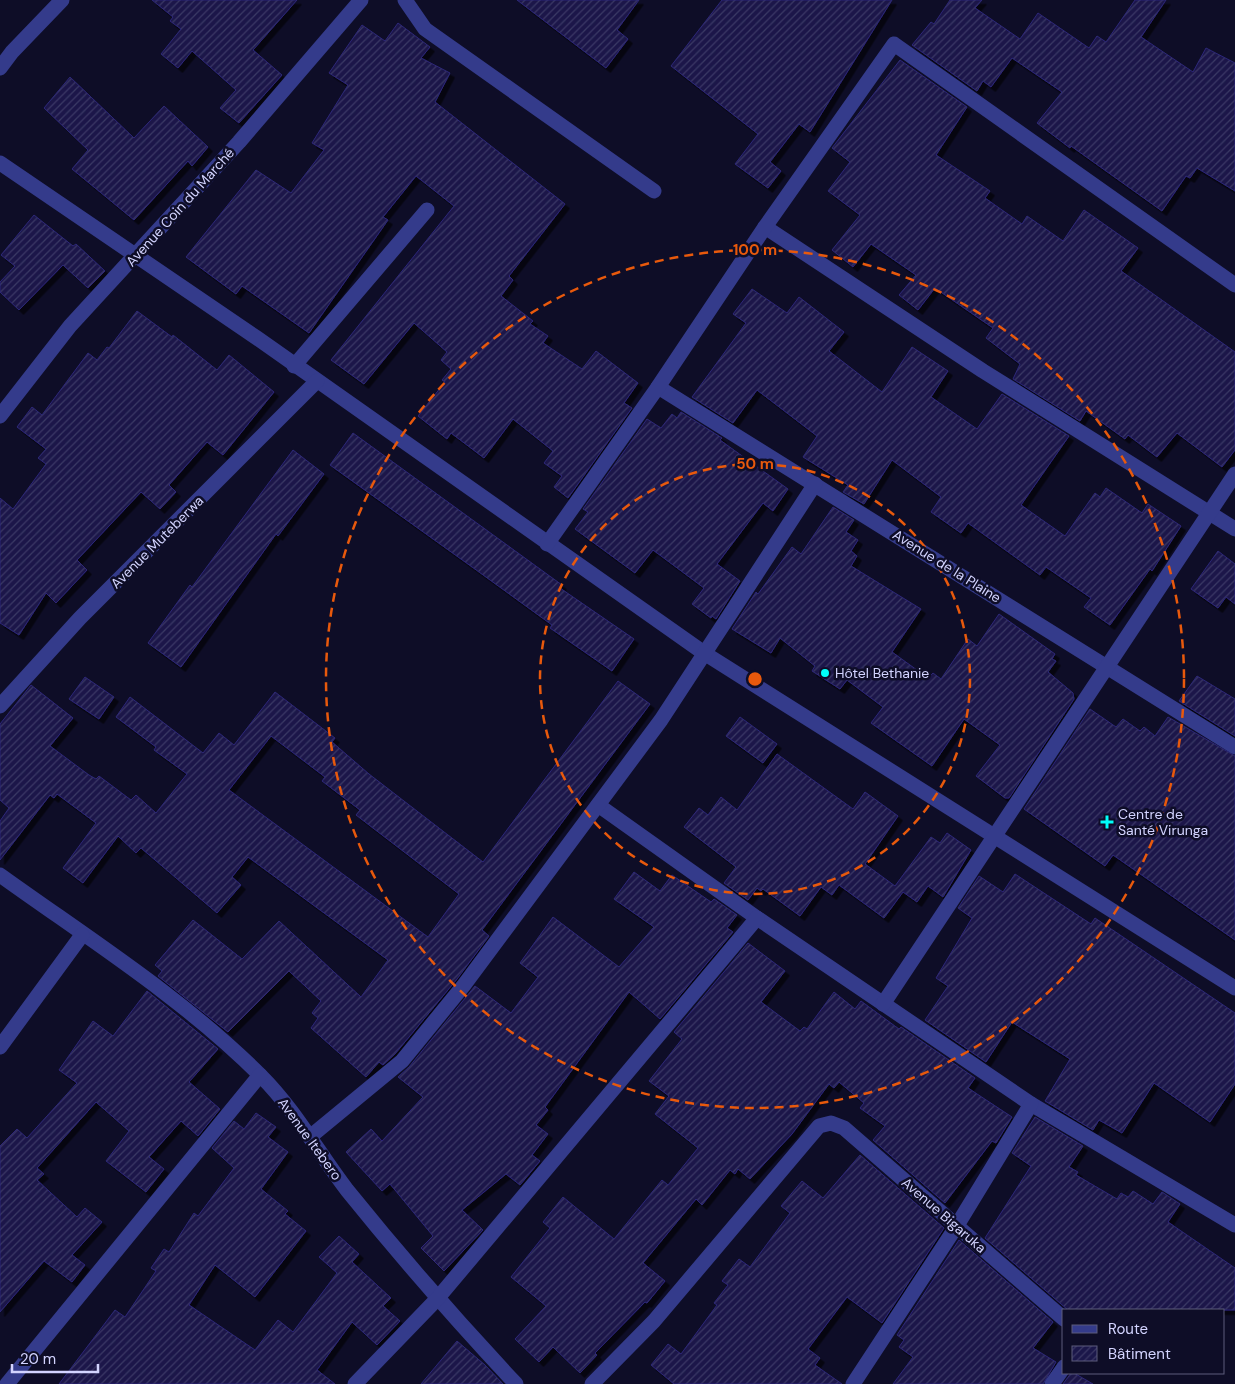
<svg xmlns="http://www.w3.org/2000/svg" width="1235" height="1384" font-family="'DM Sans',sans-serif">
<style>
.building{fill:url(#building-hatch);stroke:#2d2778;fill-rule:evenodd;filter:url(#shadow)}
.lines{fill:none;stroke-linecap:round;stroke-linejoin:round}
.minor{stroke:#343b8b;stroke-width:15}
.ring{fill:none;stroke:#e8590c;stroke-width:2.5;stroke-dasharray:9 6}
.poi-dot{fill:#00fef9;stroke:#0e0d27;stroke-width:2}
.labels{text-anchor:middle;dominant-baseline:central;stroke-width:5;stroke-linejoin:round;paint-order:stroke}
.street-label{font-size:14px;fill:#d3d4ff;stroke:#0e0d27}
.poi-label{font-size:14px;fill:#d3d4ff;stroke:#0e0d27;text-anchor:start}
.centre{fill:#e8590c;stroke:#0e0d27;stroke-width:2.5}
.ring-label{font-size:15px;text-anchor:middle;font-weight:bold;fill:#e8590c;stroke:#0e0d27;stroke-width:5;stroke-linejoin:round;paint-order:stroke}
</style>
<defs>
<pattern id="building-hatch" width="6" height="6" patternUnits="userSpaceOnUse" patternTransform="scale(1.25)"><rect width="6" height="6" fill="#1b174a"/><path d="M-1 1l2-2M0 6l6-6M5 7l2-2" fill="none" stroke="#3b3865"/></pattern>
<filter id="shadow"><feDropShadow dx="4.5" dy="4.5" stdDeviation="0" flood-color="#0009"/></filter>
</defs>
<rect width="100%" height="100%" fill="#0e0d27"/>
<!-- building -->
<g class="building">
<polygon points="152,0 297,0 253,50 282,75 239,123 220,108 236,90 192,51 178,68 161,54 181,29 170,21 173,17"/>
<polygon points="517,0 639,0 617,30 628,39 606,68"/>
<polygon points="722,0 892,0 810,132 799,124 770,162 781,171 768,188 735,164 758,134 671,66"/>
<polygon points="950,0 982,0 975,8 1020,39 1038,13 1089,48 1097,36 1106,42 1135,0 1166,0 1141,37 1193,72 1206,48 1235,63 1235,191 1197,168 1190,178 1186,176 1162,211 1071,146 1070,148 1037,123 1062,92 1012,58 991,87 983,81 977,91 912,45 931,22 934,24"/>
<polygon points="398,23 430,47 421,58 450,73 435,102 565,204 509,276 513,280 501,296 533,321 530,324 548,336 543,343 582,369 596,351 638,383 624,403 632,408 568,498 554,487 562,476 544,463 553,451 513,419 484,458 451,433 447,439 418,416 445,382 442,380 451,369 441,360 447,352 414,323 364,384 331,360 454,206 416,176 383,217 388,220 309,333 242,286 236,294 186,257 256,170 291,193 324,150 312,143 348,85 329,73 362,25 385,41"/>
<polygon points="900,60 967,107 936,155 990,191 985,198 1022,224 1027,216 1063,241 1084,210 1138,248 1121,271 1235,352 1235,450 1222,467 1177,433 1157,457 1128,435 1125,439 1086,411 1080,421 1013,379 1020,364 986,338 993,328 935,288 918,310 899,295 916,275 871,244 853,267 832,250 860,215 828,191 850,162 832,148"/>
<polygon points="70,77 134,138 164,106 208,147 192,166 188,161 134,220 72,169 88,150 44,108"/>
<polygon points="34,215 73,246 76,244 105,271 88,288 63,265 19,310 0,292 0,282 15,266 1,255"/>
<polygon points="752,289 787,313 799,297 844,332 829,351 882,392 912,347 948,371 931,397 977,429 1002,394 1069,436 1021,505 1065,536 1095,493 1100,497 1106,488 1142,513 1148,504 1181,526 1152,571 1150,569 1110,625 1084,607 1091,598 1046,567 1040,575 968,523 961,533 931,512 941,497 892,460 864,504 843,492 848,485 803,457 817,436 757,390 733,423 692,397 746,323 733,314"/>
<polygon points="137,311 172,337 173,335 217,370 229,355 274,392 223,455 207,442 169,485 176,492 160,509 141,492 77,560 87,570 56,603 46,593 19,635 0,623 0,498 13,509 46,464 38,458 46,449 17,427 32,407 42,415 88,353 97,360 107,347 109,348"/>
<polygon points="681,412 722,438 720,440 788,489 773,511 763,503 717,564 740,581 716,619 712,616 711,618 692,604 704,588 653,550 635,573 575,529 588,512 583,509 647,419 661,428 672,414 677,418"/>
<polygon points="353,433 562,585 560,588 634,639 612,671 550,628 552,625 479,572 330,465"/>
<polygon points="293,450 324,474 278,536 276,534 181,667 148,643 190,585 192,587"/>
<polygon points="833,507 854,520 846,532 858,540 851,551 857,556 851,566 921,609 892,652 928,678 933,673 941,679 968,639 977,646 999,614 1055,654 1052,659 1056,661 1048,672 1073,693 1074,699 1009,798 1005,798 976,776 1000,745 964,719 932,766 871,723 883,707 847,680 840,689 812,671 815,666 780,638 771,653 732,629 756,592 758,594 792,547 801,554"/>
<polygon points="1218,551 1235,564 1235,604 1226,597 1218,608 1191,589"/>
<polygon points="1197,676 1235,699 1235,736 1179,701"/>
<polygon points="85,677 114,697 99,719 69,699"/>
<path d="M618 681 650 704 482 930 489 936 457 979 395 1054 383 1065 379 1062 366 1077 311 1028 318 1018 312 1013 321 1001 289 971 228 1032 158 976 162 971 155 965 193 920 242 959 279 921 361 997 388 960 248 857 232 877 241 885 217 913 141 848 136 853 118 836 83 883 63 868 96 823 57 794 54 798 50 795 0 860V821L9 808 0 800V724L31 685 73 718 50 746 89 775 96 779 99 776 131 800 136 795 156 813 187 774 154 750 156 747 116 717 130 697 203 753 219 733 234 745 275 692 335 738 332 742 369 774 483 862ZM271 736 325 777 322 781 360 810 356 815 459 894 428 937 229 790Z"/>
<polygon points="1090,709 1116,727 1123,719 1140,731 1144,727 1155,736 1168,717 1235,756 1235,940 1113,855 1105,866 1024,809"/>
<polygon points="740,717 777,744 763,763 726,736"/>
<polygon points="777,754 853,809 865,792 898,816 865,864 895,886 931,837 940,843 947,833 971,850 943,897 928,886 917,902 903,892 884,918 839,885 832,895 821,887 800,916 763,889 761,891 757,888 748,900 724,883 736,867 684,827 699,808 708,815 721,797 737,810"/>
<polygon points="634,872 660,891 672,875 711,902 714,899 737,915 727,928 733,932 660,1019 629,992 545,1107 548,1110 536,1125 548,1134 532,1155 540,1161 520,1185 506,1174 462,1210 483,1230 444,1271 421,1248 433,1236 390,1184 382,1191 346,1152 371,1129 382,1141 423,1097 398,1077 409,1067 475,986 511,1013 538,977 520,963 553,917 619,967 654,927 614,899"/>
<polygon points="1015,874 1091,924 1095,918 1235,1013 1235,1084 1210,1122 1154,1083 1122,1133 1099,1120 1093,1130 1045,1101 1070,1059 1012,1022 986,1062 925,1020 948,986 936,978 972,918 958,908 979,876 1003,892"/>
<polygon points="748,943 785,971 761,1002 800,1031 804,1027 807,1029 834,992 855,1009 861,1001 899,1029 901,1027 975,1078 968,1088 1012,1117 996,1143 992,1141 945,1203 873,1140 885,1126 860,1108 864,1103 839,1082 834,1088 829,1084 792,1134 750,1179 738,1169 735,1174 730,1170 702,1205 696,1199 643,1263 665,1281 647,1303 645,1302 595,1353 597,1355 580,1373 553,1347 539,1362 515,1339 546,1306 511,1277 550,1228 543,1222 563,1197 614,1239 662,1180 668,1185 698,1148 655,1114 669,1096 649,1081 682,1039 674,1032"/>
<polygon points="147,991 218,1049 189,1082 220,1109 198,1136 181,1121 149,1157 164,1169 146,1192 106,1161 129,1131 96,1102 37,1168 44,1174 37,1180 77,1217 85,1208 102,1222 72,1255 85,1265 72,1282 44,1261 0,1312 0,1146 17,1129 27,1138 77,1083 59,1070 93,1021 113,1036"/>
<polygon points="256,1113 276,1127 268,1137 288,1152 261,1189 288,1211 285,1214 306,1231 255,1297 215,1265 189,1305 255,1350 278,1320 293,1332 337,1273 319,1257 339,1236 359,1254 352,1262 391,1298 383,1306 400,1321 377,1345 352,1322 317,1370 335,1384 59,1384 115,1310 125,1317 156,1271 151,1268 164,1249 169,1252 194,1213 198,1216 234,1168 212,1148 234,1121 244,1129"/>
<polygon points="1035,1117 1083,1146 1069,1167 1078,1172 1076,1175 1117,1199 1121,1193 1128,1197 1133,1191 1153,1204 1162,1192 1180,1204 1168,1222 1235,1268 1235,1310 1068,1310 985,1238 1031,1166 1012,1153"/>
<polygon points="860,1155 944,1228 882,1323 847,1297 808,1349 820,1358 815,1365 842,1384 674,1384 651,1365 668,1344 681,1354 717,1305 714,1303 728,1285 722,1281 739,1259 750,1267 790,1213 781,1206 802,1181 823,1198"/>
<polygon points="959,1240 1053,1322 1033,1348 1056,1362 1043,1384 893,1384 913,1357 899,1347 904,1340 897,1335"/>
<polygon points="457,1341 485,1365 503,1384 421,1384"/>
<polygon points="1071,1373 1074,1373 1093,1384 1063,1384"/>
</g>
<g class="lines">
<!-- minor -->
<g class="minor">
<polyline points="405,0 425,29 654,191"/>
<polyline points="0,68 12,52 62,0"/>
<polyline points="0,163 257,338 704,653 1235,988"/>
<polyline points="765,227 983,371 1235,529"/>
<polyline points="294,366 427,210"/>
<polyline points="658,387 1235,747"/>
<polyline points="0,416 70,326 239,142 361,0"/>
<polyline points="547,544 658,387 765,227 894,44 1235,285"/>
<polyline points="0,706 80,618 317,381"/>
<polyline points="598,805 757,918 1031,1104 1235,1225"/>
<path d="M0 875C89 939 183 998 261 1076 295 1110 318 1152 347 1190 401 1257 457 1321 516 1384"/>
<polyline points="883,1004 1235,474"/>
<polyline points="0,1047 82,935"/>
<polyline points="311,1136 402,1061 464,985 661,720 815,484"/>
<polyline points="7,1384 260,1075"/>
<polyline points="355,1384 437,1299 757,918"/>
<polyline points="592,1384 654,1321 819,1126 831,1123 844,1128 1064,1319"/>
<polyline points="853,1384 956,1227 1031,1104"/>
<polyline points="1052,1384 1064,1367"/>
</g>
</g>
<!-- distance rings -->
<g class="ring">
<circle cx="755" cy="679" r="215"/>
<circle cx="755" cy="679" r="429"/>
</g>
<!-- markers -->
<g class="poi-dot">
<circle cx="825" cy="673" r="5"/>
<path d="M1104.5 814.5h5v5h5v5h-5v5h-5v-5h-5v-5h5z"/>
</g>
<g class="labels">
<!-- street labels -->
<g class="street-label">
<text transform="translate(180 207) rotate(-48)">Avenue Coin du Marché</text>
<text transform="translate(157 542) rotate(-45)">Avenue Muteberwa</text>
<text transform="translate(947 566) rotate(32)">Avenue de la Plaine</text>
<text transform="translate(310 1139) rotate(54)">Avenue Itebero</text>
<text transform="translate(944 1215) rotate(41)">Avenue Bigaruka</text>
</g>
<!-- poi labels -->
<g class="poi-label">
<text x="835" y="673">Hôtel Bethanie</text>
<text x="1118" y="814">Centre de<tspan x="1118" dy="16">Santé Virunga</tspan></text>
</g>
</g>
<circle cx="755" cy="679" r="8" class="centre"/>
<g class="ring-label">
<text x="755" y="255">100 m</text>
<text x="755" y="469">50 m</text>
</g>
<!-- legend -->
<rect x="1062" y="1309" width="162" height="65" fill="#0e0d27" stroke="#5d5d7d"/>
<rect x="1072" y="1325" width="25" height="8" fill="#343b8b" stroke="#5d5d7d"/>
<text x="1108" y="1334" font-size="15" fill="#d3d4ff">Route</text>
<rect x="1072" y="1346" width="25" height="15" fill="url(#building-hatch)" stroke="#5d5d7d"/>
<text x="1108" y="1359" font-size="15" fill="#d3d4ff">Bâtiment</text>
<!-- scale -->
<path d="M12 1364v8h86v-8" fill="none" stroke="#d3d4ff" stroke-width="2.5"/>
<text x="20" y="1364" font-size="15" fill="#d3d4ff" stroke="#0e0d27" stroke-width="4" paint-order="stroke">20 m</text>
</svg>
